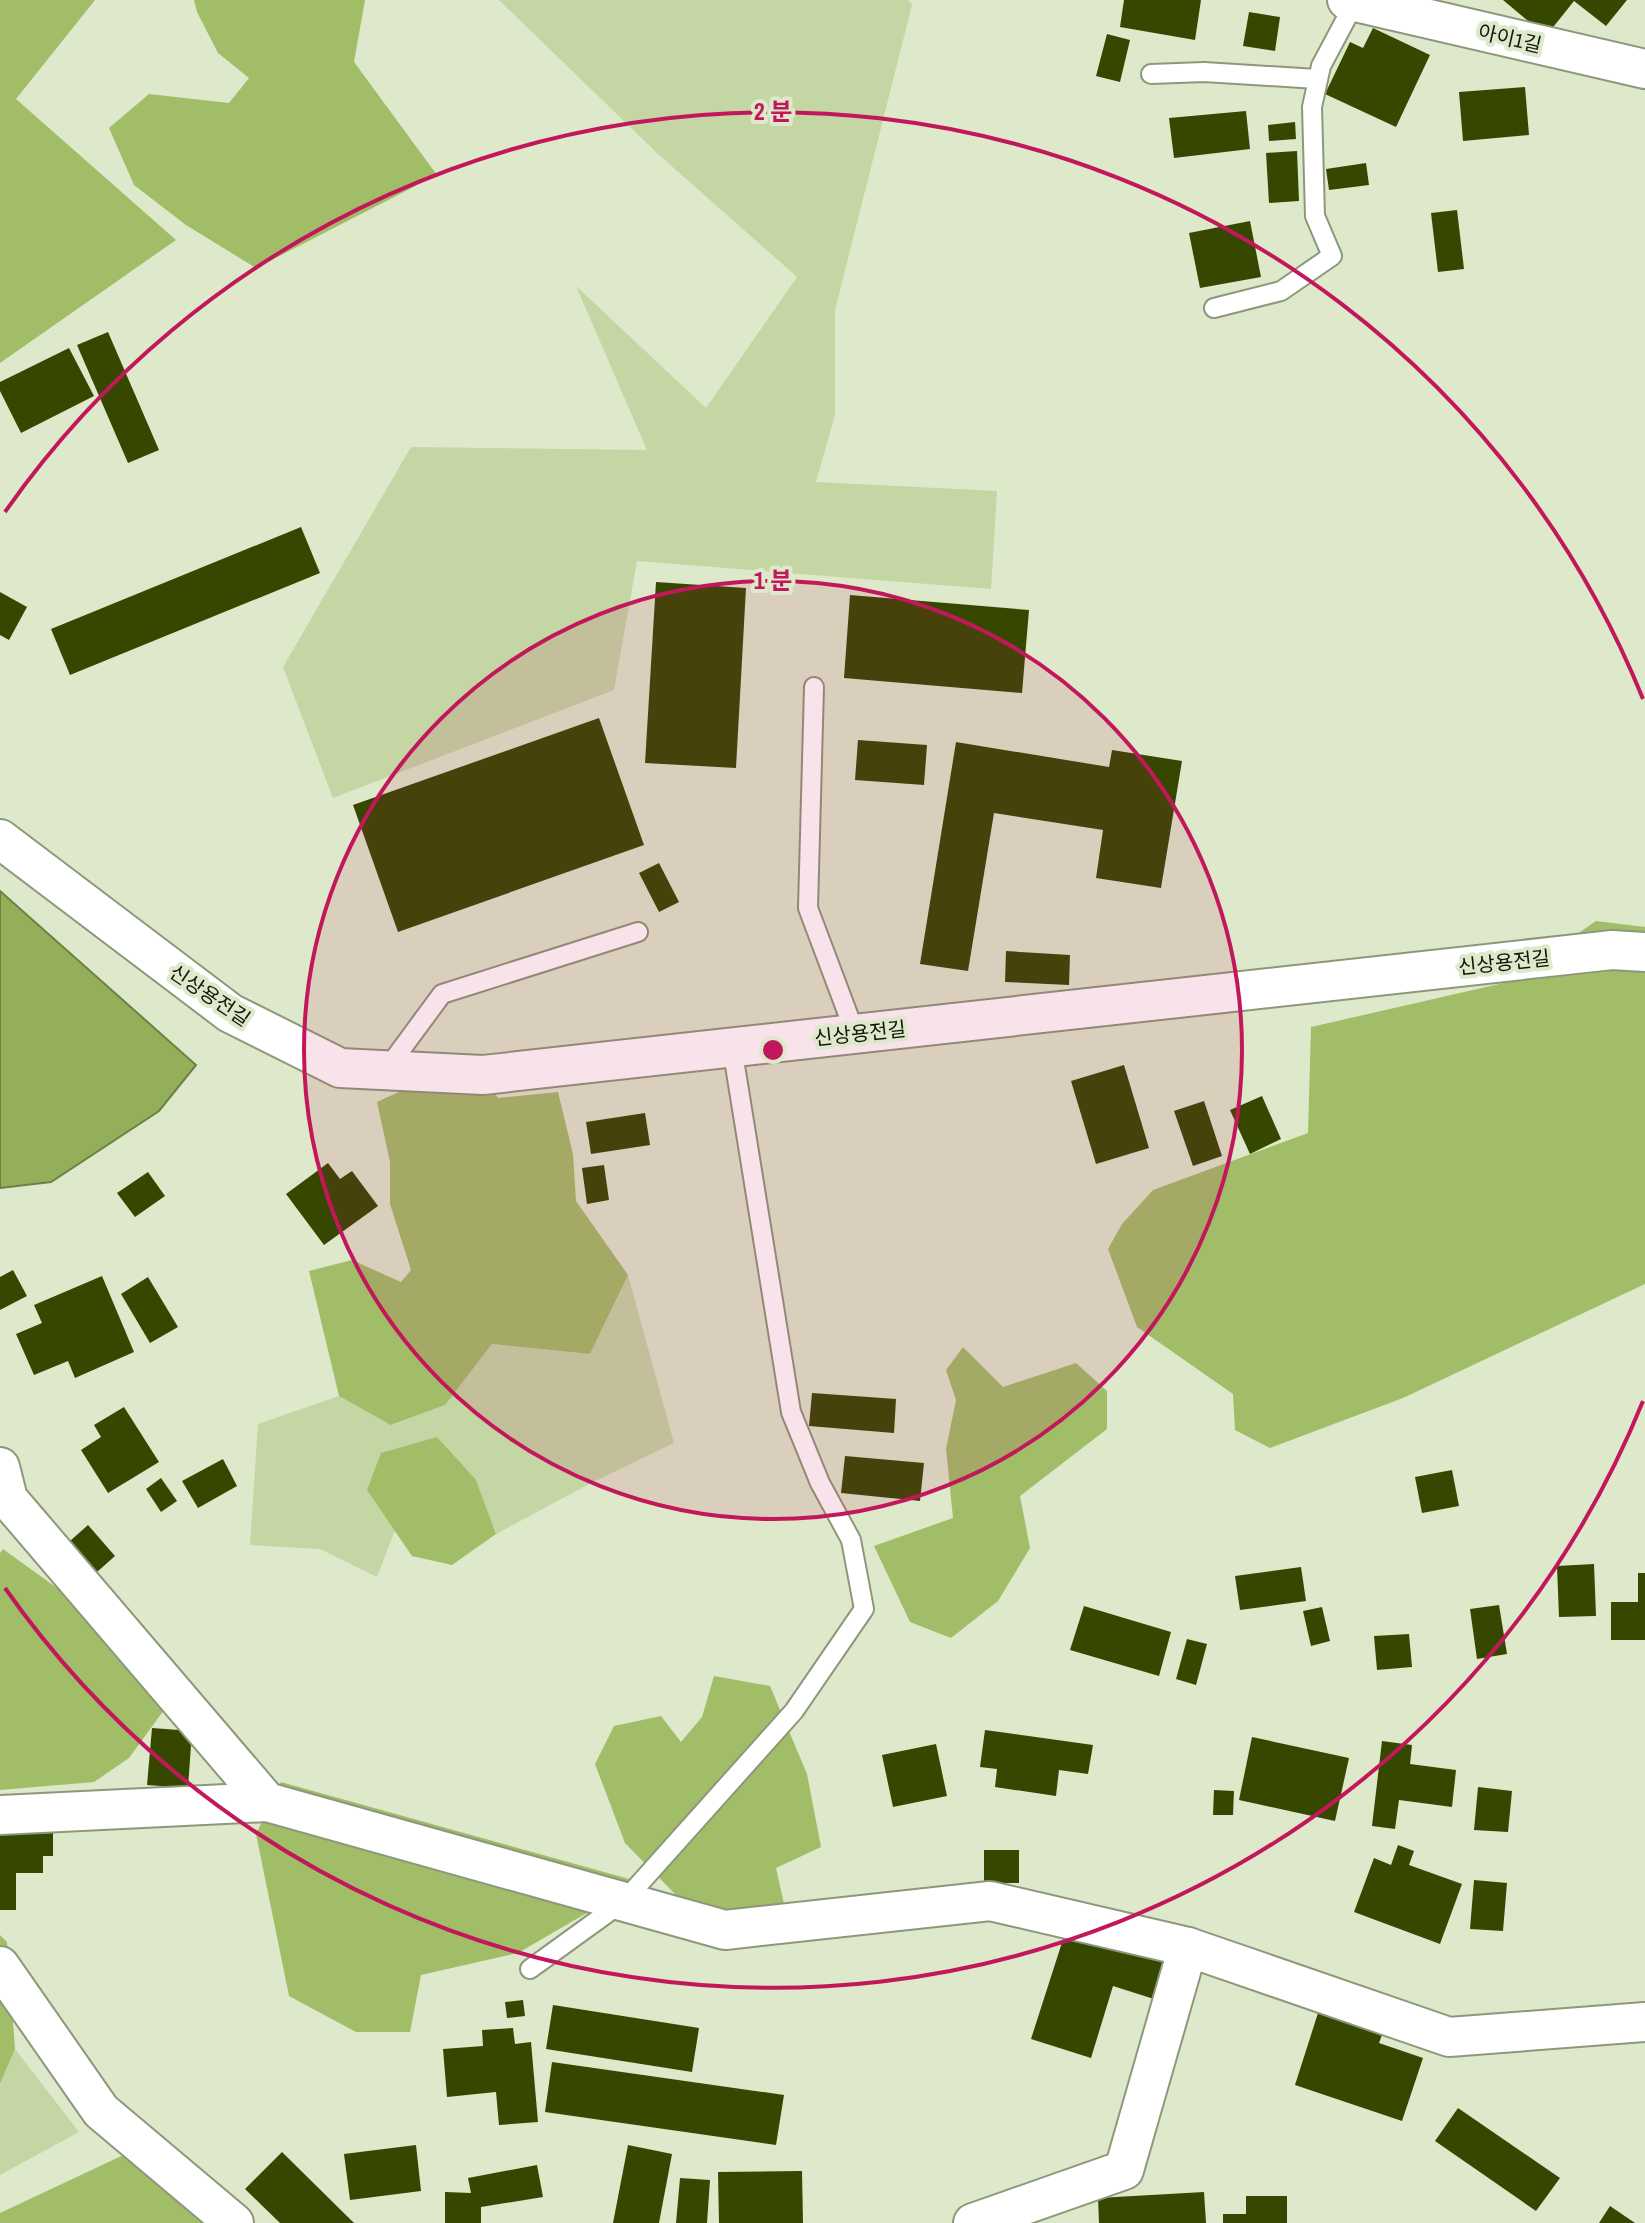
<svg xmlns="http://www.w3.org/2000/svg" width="1645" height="2223" font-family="'Archivo Narrow','Noto Sans KR',sans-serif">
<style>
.green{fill:#c4d6a4}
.forest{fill:#a1bd68}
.water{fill:#93af5a;stroke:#6c8142;stroke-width:2}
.building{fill:#364800}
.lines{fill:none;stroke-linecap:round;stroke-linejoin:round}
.lane-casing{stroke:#8d987b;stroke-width:22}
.street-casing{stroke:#8d987b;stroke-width:42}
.lane{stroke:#fff;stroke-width:18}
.street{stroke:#fff;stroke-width:38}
.ring{fill:none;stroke:#c2185b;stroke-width:4}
.labels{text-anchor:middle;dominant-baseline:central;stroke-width:8;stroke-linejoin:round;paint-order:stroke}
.street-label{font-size:20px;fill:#12160b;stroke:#dde9ca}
.centre{fill:#c2185b;stroke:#dde9ca;stroke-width:4}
.ring-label{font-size:24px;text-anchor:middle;font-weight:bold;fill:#c2185b;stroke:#dde9ca;stroke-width:8;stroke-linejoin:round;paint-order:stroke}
</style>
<rect width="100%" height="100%" fill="#dde9ca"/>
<!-- green -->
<g class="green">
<polygon points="499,0 908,0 912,5 835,310 835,415 816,482 997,491 991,589 637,561 614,690 333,798 283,667 411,447 647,450 576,286 706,408 797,277 658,154"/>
<polygon points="628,1275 674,1443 593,1482 496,1534 476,1480 367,1490 395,1530 377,1577 320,1549 250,1545 258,1424 339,1396 392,1425 445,1405 492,1344 590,1354"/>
<polygon points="15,2049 79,2132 0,2175 0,2084"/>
</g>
<!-- forest -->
<g class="forest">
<polygon points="0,0 95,0 16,99 176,240 0,363"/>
<polygon points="194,0 365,0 354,62 437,175 256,268 186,225 134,185 109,128 149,94 229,103 249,78 218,53 197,12"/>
<polygon points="1596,921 1645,927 1645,1284 1403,1398 1270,1448 1235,1430 1233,1394 1137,1327 1108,1249 1122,1224 1153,1190 1308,1133 1311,1027 1508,982"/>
<polygon points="414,1085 491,1087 498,1098 558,1092 573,1154 576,1201 628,1275 590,1354 492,1344 445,1405 391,1425 339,1396 309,1271 352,1260 401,1282 411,1270 390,1204 390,1162 377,1102"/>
<polygon points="963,1347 1003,1387 1076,1363 1107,1391 1107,1429 1020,1496 1030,1548 998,1601 951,1638 910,1622 874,1546 953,1518 946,1449 956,1400 946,1370"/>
<polygon points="437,1437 476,1480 496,1534 452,1565 412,1556 367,1490 381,1453"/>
<polygon points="3,1549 79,1604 164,1710 129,1758 94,1782 0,1790 0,1553"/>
<polygon points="714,1676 770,1686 807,1774 821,1847 776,1868 784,1904 730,1918 676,1895 625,1843 595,1764 614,1726 661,1716 681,1742 702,1717"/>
<polygon points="281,1782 640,1882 518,1953 421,1975 410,2032 356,2032 289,1996 256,1834"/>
<polygon points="0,1935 7,1942 15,2049 0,2084"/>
<polygon points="132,2151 218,2223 0,2223 0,2213"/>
</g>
<!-- water -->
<polygon class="water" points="0,891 196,1065 159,1111 51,1182 0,1188"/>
<!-- building -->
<g class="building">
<polygon points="1124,0 1201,0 1195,40 1120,27"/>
<polygon points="1503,0 1627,0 1606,26 1574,1 1546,36"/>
<polygon points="1249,12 1280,17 1275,51 1243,46"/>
<polygon points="1373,28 1430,55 1396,127 1325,94 1350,42 1363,48"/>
<polygon points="1107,34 1130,40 1120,82 1096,76"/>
<polygon points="1525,87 1529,135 1463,141 1459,92"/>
<polygon points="1246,111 1250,149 1174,158 1169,118"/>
<polygon points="1295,122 1296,139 1269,141 1268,125"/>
<polygon points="1297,151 1299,201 1269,203 1266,153"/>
<polygon points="1366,163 1369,185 1329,190 1326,169"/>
<polygon points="1457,210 1464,269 1438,272 1431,213"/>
<polygon points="1250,221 1261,277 1200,288 1189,233"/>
<polygon points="108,332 159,450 128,463 77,345"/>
<polygon points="69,348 94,396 21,433 0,391 0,382"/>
<polygon points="301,527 320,573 70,675 51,629"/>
<polygon points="656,582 746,588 736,768 645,763"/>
<polygon points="0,592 27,607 9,640 0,635"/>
<polygon points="850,595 1029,610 1022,693 844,678"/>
<polygon points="599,718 644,845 398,932 353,805"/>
<polygon points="858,740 927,745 924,785 855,780"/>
<polygon points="956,742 1109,767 1112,750 1182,761 1161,888 1096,878 1103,830 994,813 968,971 920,964"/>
<polygon points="659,863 679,902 659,912 639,873"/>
<polygon points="1006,951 1070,955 1069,985 1005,982"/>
<polygon points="1124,1065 1149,1148 1096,1164 1071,1081"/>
<polygon points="1262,1096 1281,1139 1250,1154 1230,1110"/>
<polygon points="1204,1101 1222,1156 1193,1166 1174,1111"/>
<polygon points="645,1113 650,1145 591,1154 586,1122"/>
<polygon points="328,1163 340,1179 352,1171 378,1206 324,1245 286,1194"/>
<polygon points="604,1165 609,1200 587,1204 582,1168"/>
<polygon points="148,1172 165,1196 135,1217 117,1193"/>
<polygon points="13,1270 27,1296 0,1310 0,1277"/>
<polygon points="102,1276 134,1352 75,1378 68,1361 34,1375 16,1334 42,1323 34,1305"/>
<polygon points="148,1277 178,1327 150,1343 121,1294"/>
<polygon points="812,1393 896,1399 894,1433 809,1426"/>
<polygon points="124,1407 159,1462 108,1493 81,1450 101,1437 94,1425"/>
<polygon points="845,1456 924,1463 920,1501 841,1493"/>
<polygon points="223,1459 237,1486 198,1508 182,1481"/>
<polygon points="1452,1470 1459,1506 1422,1513 1415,1477"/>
<polygon points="161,1478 177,1501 161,1512 146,1489"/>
<polygon points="88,1525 115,1556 97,1572 70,1541"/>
<polygon points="1594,1564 1596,1616 1559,1617 1557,1566"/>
<polygon points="1301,1567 1306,1601 1240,1610 1235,1576"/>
<polygon points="1638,1573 1645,1573 1645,1640 1611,1640 1611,1602 1638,1602"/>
<polygon points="1499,1605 1507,1654 1477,1659 1470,1609"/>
<polygon points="1084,1606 1171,1632 1159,1676 1070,1650"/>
<polygon points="1322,1607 1330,1641 1311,1646 1303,1611"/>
<polygon points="1409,1634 1412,1667 1377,1670 1374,1636"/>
<polygon points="1187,1639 1207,1644 1196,1685 1176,1679"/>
<polygon points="152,1728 192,1731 188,1788 147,1785"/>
<polygon points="985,1730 1093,1745 1088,1774 1059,1770 1056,1796 995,1787 997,1769 980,1767"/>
<polygon points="1252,1737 1349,1758 1335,1821 1239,1800"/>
<polygon points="1382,1741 1412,1745 1410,1764 1456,1770 1452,1807 1399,1800 1395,1829 1372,1826"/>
<polygon points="936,1744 947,1796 893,1807 882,1755"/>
<polygon points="1478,1787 1512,1791 1508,1832 1474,1830"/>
<polygon points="1214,1790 1234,1791 1233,1815 1213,1815"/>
<polygon points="53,1833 53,1856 43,1856 43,1873 16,1873 16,1910 0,1910 0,1834"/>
<polygon points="1398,1845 1414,1851 1409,1865 1462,1884 1440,1944 1354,1912 1374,1858 1391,1865"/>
<rect x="984" y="1850" width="35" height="33"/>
<polygon points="1474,1880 1507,1883 1503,1931 1470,1929"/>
<polygon points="1066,1930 1168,1962 1157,2000 1113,1986 1091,2058 1031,2039"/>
<polygon points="523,2000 525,2016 507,2018 505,2002"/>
<polygon points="553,2005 699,2028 692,2072 546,2049"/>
<polygon points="1318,2013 1382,2035 1379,2043 1423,2058 1402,2121 1295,2085"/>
<polygon points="513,2028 515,2044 531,2042 538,2122 499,2125 496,2092 447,2097 443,2049 483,2046 482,2030"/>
<polygon points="552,2062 784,2095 776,2145 545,2112"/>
<polygon points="1458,2108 1560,2178 1536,2211 1435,2141"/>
<polygon points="416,2145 421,2191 350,2200 344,2154"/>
<polygon points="628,2145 672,2154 659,2223 613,2223"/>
<polygon points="282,2152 354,2223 280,2223 245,2189"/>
<polygon points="537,2165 543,2197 481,2207 481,2223 445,2223 445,2192 471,2193 468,2178"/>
<polygon points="802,2171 803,2223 719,2223 718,2172"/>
<polygon points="680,2178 710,2180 707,2223 676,2223"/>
<polygon points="1204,2192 1206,2223 1099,2223 1098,2198"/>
<polygon points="1246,2196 1287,2196 1287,2223 1223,2223 1223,2214 1246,2214"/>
<polygon points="1610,2206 1635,2223 1599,2223"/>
</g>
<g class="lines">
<!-- lane casing -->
<g class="lane-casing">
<g id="lane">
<polyline points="1151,74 1204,72 1317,79"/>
<polyline points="1214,308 1281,291 1332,256 1315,216 1312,107 1321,66 1355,2"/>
<polyline points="814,687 808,908 855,1033"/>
<polyline points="386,1070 442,994 638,932"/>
<polyline points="530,1969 624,1901 794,1711 864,1609 851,1540 820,1483 791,1412 732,1047"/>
</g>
</g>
<!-- street casing -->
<g class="street-casing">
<g id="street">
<polyline points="1347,0 1645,69"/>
<polyline points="0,839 230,1013 340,1068 483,1075 1612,950 1645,952"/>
<polyline points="0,1467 8,1499 267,1802 725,1930 990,1901 1188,1947 1449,2037 1645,2022"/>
<polyline points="0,1815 267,1802"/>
<polyline points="0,1966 101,2111 234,2223"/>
<polyline points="973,2223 1124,2170 1188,1947"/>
</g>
</g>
<!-- lane -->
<use href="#lane" class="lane"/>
<!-- street -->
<use href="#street" class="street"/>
</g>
<!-- distance rings -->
<circle cx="773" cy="1050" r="469" fill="#c2185b" fill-opacity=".12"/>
<g class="ring">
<circle cx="773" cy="1050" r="469"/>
<path d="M1643 1401A938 938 0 0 1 5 1588M5 512A938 938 0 0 1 1643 699"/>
</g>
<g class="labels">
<!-- street labels -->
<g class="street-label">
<text transform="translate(1510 38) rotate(13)">아이1길</text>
<text transform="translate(1504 962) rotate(-6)">신상용전길</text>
<text transform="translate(210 995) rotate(34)">신상용전길</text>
<text transform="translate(860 1033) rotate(-6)">신상용전길</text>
</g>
</g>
<circle cx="773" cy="1050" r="12" class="centre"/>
<g class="ring-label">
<text x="773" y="120">2 분</text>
<text x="773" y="589">1 분</text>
</g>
</svg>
